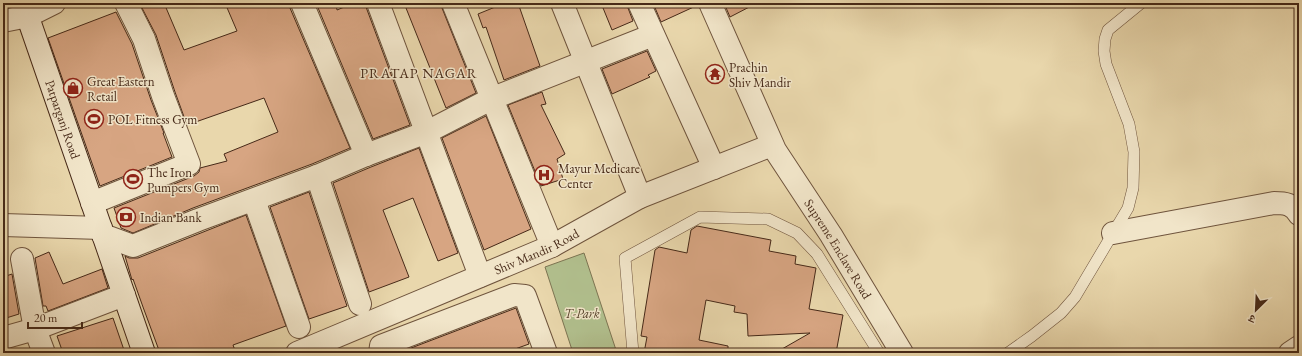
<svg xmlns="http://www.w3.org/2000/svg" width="1302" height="356" font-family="'EB Garamond','Noto Serif Devanagari',serif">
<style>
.green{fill:#b1bf8d;stroke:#7c7452}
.building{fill:#d7a582;stroke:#462918}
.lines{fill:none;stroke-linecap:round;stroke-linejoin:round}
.lane-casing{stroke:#6f543d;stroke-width:12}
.street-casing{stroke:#6f543d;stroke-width:24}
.secondary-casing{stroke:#462918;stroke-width:24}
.lane{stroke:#f1e5c9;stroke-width:11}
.street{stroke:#f1e5c9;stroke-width:22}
.secondary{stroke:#f1e5c9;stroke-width:22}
.labels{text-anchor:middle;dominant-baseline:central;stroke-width:3;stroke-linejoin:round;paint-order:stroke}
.poi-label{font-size:13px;fill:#462918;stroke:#f1e5c9;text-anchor:start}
.street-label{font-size:13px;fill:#462918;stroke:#f1e5c9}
.park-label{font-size:13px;font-style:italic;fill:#5b472f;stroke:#f1e5c9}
.neighbourhood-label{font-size:14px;letter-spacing:1px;fill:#462918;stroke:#f1e5c9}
</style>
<rect width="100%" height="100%" fill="#e9d7ac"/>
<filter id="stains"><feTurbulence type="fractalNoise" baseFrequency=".005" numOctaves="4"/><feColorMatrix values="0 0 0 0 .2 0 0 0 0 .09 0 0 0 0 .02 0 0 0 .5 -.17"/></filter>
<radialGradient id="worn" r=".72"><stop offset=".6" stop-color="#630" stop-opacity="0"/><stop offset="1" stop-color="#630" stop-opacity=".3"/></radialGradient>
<!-- green -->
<polygon class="green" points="584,253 617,353 573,353 545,267"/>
<!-- building -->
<g class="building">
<polygon points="154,3 164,3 184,50 237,31 225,3 290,3 290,8 350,148 312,164 193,208 133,233 121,228 114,208 194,176 199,172 200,168 227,161 224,154 278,132 264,98 187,125 175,92 156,35 142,8"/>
<polygon points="316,3 336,3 337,10 354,3 366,3 366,7 410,125 373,139"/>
<polygon points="404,3 440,3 476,93 446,108"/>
<polygon points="505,3 518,3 540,66 504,80 486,27 483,28 478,14"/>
<polygon points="601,3 627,3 628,8 633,21 612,30"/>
<polygon points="653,3 698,3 698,5 661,22"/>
<polygon points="724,3 757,3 730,17"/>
<polygon points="116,12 132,44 151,100 164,133 163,133 172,157 100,186 48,38"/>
<polygon points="647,51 656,71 648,75 650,77 612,94 602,69"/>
<polygon points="542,92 546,104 541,105 565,154 557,159 563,179 541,186 508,105"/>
<polygon points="486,116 531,229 484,250 442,138"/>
<polygon points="419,148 458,253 438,261 413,198 383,210 409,277 369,292 333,183 371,167"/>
<polygon points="309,192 347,306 309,319 270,207"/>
<polygon points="246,215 286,326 233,345 236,353 160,353 143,307 133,279 132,280 125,256 129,258 138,258"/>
<polygon points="697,226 771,240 769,251 796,256 795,264 816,268 809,309 843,315 836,353 775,353 810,333 748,336 747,314 734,312 735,306 706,300 699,340 728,346 728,353 644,353 647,337 641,336 655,250 659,247 687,253 691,230"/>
<polygon points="49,252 63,284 102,269 108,288 48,311 46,306 43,306 35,258"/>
<polygon points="12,274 19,314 3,319 3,277"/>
<polygon points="516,308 529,344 504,353 398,353"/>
<polygon points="113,318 125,353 63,353 57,336"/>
</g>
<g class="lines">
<!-- lane casing -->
<g class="lane-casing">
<g id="lane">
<polyline points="633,353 625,258 700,217 768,219 797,233 817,254 879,353"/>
<polyline points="1008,353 1032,336 1061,313 1075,297 1128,208 1133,188 1134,152 1129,124 1106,64 1104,51 1105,39 1108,30 1141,3"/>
</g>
</g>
<!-- street casing -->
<g class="street-casing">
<g id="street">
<polyline points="302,3 366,155"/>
<polyline points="378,3 480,276"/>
<polyline points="453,3 552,246"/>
<polyline points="562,3 640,197"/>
<polyline points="639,3 714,168"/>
<path id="s1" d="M710 3 775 150 831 235 902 353"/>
<polyline points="3,21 28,16 54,3"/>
<polyline points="317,176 360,304"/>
<polyline points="254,200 299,327"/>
<polyline points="92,203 189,164 163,96 144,39 126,3"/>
<polyline points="3,225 101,228"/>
<path d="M1113 233 1274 203C1285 203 1293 204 1299 214"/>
<polyline points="103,235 133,246 198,220 317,176 366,155 427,132 493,98 653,35"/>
<polyline points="22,259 35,329 44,353"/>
<polyline points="3,338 35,329 124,295"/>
<path id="s2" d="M297 353 552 246 640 197 772 145"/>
<polyline points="380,353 381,346 514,295 525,296 546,353"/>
<polyline points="1290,353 1299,347"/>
</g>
</g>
<!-- secondary casing -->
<g class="secondary-casing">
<g id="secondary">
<path id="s3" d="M23 3 144 353"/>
</g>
</g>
<!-- lane -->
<use href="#lane" class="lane"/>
<!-- street -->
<use href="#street" class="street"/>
<!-- secondary -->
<use href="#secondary" class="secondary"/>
</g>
<!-- icons -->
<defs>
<g id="temple-ring" transform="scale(1)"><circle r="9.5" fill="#f1e5c9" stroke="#8f2418" stroke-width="1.5"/><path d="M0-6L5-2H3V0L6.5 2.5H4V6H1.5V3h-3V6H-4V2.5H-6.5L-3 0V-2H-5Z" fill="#8f2418"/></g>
<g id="shop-ring" transform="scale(1)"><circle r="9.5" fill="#f1e5c9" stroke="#8f2418" stroke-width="1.5"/><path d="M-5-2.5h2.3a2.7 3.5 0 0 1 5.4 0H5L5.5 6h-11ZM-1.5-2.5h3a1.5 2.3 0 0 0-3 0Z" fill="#8f2418"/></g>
<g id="stadium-ring" transform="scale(1)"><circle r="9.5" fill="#f1e5c9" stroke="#8f2418" stroke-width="1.5"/><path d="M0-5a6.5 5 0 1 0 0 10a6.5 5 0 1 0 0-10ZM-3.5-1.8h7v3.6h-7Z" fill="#8f2418"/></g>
<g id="hospital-ring" transform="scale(1)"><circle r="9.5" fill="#f1e5c9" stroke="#8f2418" stroke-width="1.5"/><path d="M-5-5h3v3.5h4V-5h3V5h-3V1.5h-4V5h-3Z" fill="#8f2418"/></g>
<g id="bank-ring" transform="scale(1)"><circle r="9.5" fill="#f1e5c9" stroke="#8f2418" stroke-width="1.5"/><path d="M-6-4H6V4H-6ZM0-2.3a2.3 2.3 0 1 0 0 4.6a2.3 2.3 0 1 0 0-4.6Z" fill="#8f2418"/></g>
</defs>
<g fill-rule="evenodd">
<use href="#temple-ring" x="715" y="74"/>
<use href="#shop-ring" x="73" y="88"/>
<use href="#stadium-ring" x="94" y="119"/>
<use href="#hospital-ring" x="544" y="175"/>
<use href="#stadium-ring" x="133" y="179"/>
<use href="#bank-ring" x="126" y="217"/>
</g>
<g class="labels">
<!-- poi labels -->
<g class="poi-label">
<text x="729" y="67">Prachin<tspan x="729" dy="15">Shiv Mandir</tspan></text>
<text x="87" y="81">Great Eastern<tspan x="87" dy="15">Retail</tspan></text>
<text x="108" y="119">POL Fitness Gym</text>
<text x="558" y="168">Mayur Medicare<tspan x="558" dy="15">Center</tspan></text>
<text x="147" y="172">The Iron<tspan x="147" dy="15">Pumpers Gym</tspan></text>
<text x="140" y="217">Indian Bank</text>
</g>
<!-- street labels -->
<g class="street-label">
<text stroke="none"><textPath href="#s3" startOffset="123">Patparganj Road</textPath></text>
<text stroke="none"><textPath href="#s1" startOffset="278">Supreme Enclave Road</textPath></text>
<text stroke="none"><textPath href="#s2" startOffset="260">Shiv Mandir Road</textPath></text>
</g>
<!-- park labels -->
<g class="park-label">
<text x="582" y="313">T-Park</text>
</g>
<!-- neighbourhood labels -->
<g class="neighbourhood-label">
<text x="419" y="73">PRATAP NAGAR</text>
</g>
</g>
<!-- margin -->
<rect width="1302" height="356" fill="none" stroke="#e9d7ac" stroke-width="16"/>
<rect x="4" y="4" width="1294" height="348" fill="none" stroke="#462918" stroke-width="2"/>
<rect x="8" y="8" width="1286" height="340" fill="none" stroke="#462918"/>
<!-- north arrow -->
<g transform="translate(1256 310) rotate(204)" stroke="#f1e5c9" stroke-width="3" paint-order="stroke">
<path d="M0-3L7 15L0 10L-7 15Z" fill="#462918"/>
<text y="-6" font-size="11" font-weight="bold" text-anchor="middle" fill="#462918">उ</text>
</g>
<!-- scale -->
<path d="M28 322v6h54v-6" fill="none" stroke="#462918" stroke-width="2"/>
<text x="34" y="322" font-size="12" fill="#462918" stroke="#f1e5c9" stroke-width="3" paint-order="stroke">20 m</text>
<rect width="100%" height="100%" filter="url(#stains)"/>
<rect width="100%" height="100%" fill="url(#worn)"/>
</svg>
